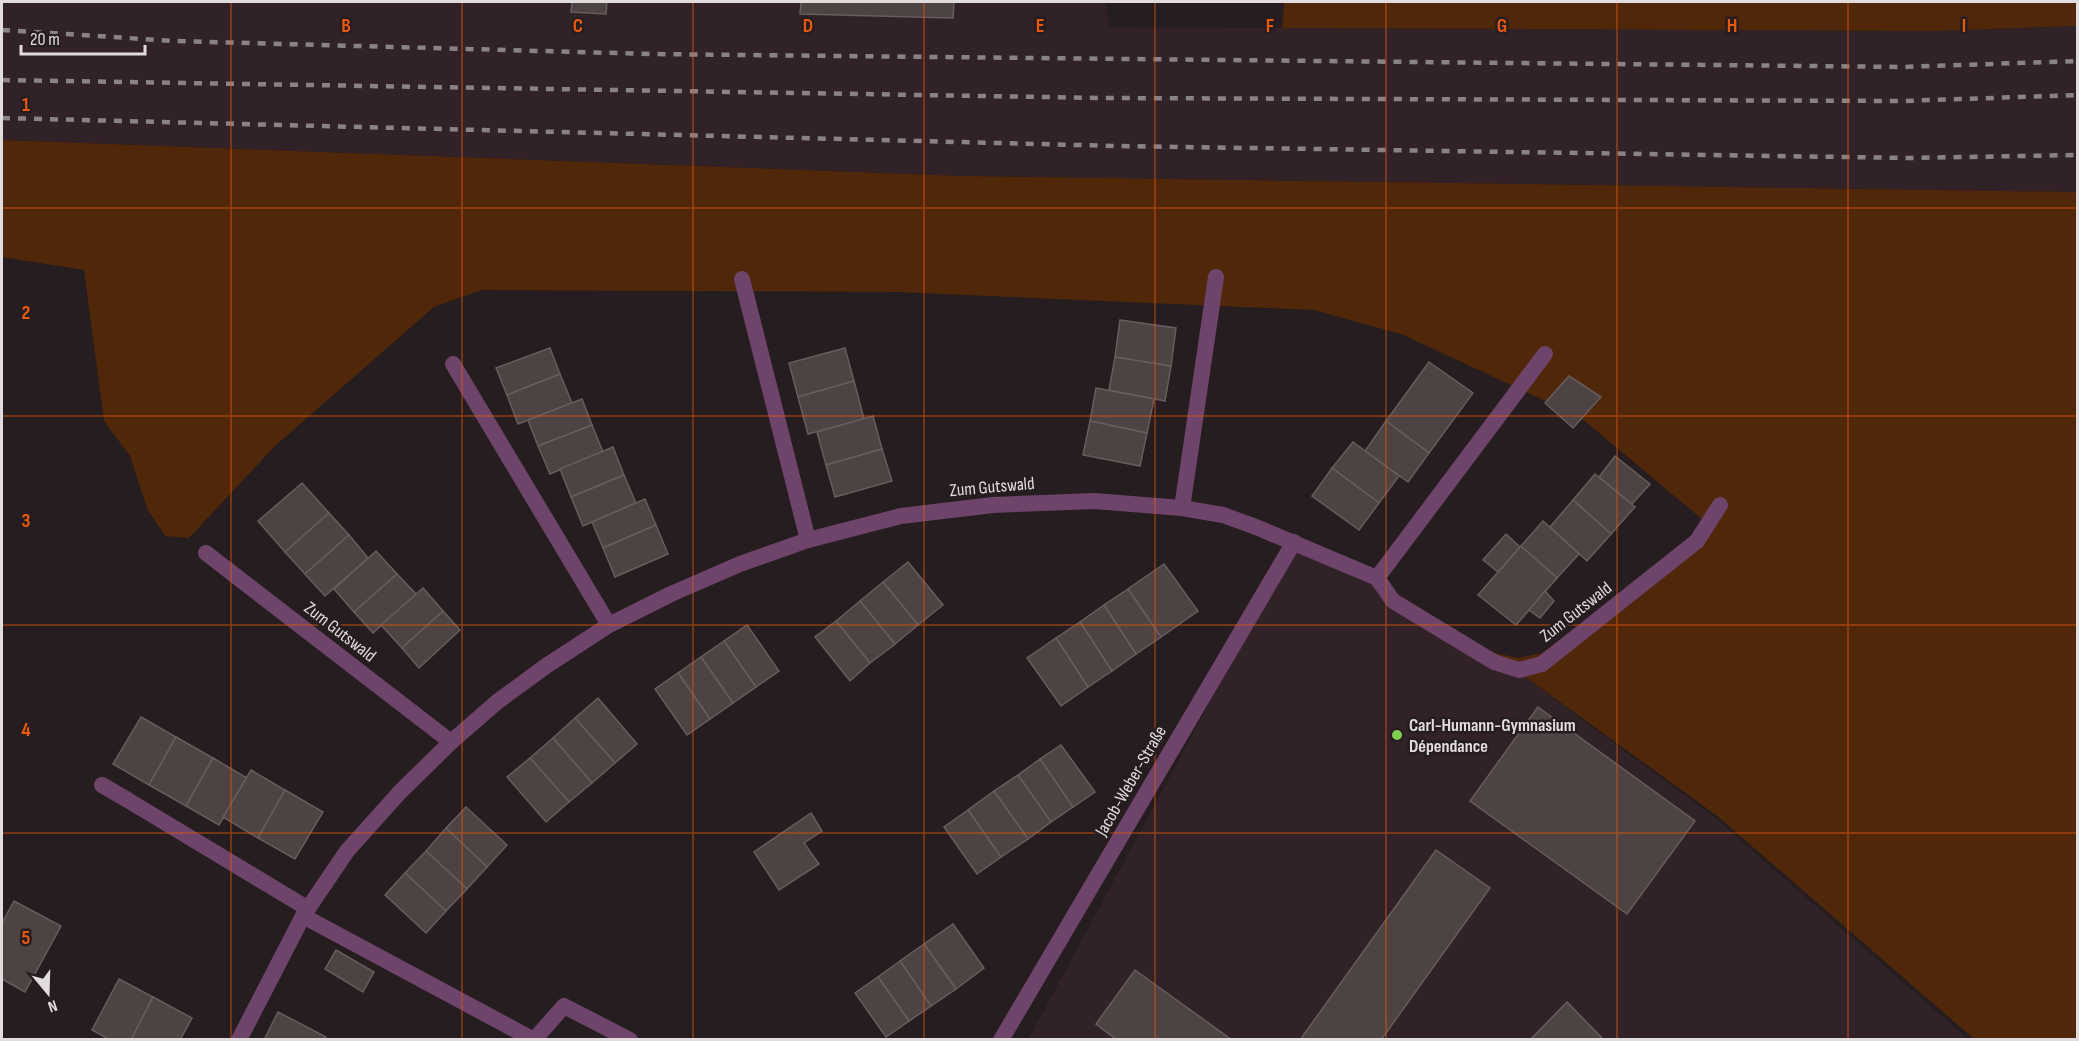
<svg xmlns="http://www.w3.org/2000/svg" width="2079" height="1041" font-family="'Sofia Sans Condensed',sans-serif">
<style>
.built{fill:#312227}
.green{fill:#502708}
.building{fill:#4c4342;stroke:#675d5c;stroke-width:1.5}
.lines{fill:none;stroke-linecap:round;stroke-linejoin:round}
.service{stroke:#6e446a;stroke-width:16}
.minor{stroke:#6e446a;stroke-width:16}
.rail{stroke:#8a8385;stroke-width:4.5;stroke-dasharray:8 8;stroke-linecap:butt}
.grid{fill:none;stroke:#e8590c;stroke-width:1.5;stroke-opacity:0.55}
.poi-dot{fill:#7fd052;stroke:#251d1f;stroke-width:2}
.labels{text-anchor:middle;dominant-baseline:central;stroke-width:5;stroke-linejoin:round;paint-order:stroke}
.street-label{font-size:18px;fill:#e2dcde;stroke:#251d1f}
.poi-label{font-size:18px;font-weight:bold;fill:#e2dcde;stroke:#251d1f;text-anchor:start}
.grid-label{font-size:20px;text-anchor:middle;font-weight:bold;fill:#e8590c;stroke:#251d1f;stroke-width:5;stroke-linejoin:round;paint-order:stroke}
</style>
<rect width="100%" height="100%" fill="#251d1f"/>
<!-- built -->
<g class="built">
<polygon points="2,2 1106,2 1109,27 1933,31 2077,26 2077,192 962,176 2,140"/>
<polygon points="1295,544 1376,579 1491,652 1714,817 1968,1039 1028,1040"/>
</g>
<!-- green -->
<g class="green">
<polygon points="1284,2 2077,2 2078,26 1933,31 1282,28"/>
<polygon points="2,140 962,176 2077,192 2077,1039 1974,1039 1716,815 1491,652 1518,658 1542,653 1720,519 1709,525 1580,417 1401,334 1314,310 897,292 481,290 434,307 275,446 189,538 165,536 147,508 130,456 104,421 84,270 2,257"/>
</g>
<!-- building -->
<g class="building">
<polygon points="572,2 607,2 606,14 571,12"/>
<polygon points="801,2 954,2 953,18 800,14"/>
<polygon points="1120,320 1176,328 1171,366 1115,357"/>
<polygon points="550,348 560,374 507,395 496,368"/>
<polygon points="845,348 854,381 798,397 789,363"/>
<polygon points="1115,357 1171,366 1165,401 1109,390"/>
<polygon points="1429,362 1473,393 1429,453 1386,421"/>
<polygon points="560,374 572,403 518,424 507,395"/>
<polygon points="1569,376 1601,397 1573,428 1545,403"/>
<polygon points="854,381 864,419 808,434 798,397"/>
<polygon points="1096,388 1154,399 1147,433 1090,421"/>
<polygon points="582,399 592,425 538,446 528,420"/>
<polygon points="873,416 882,449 826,465 817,432"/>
<polygon points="1090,421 1147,433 1140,466 1083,455"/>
<polygon points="1386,421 1429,453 1408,482 1365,451"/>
<polygon points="592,425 603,452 550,474 538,446"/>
<polygon points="1353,442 1399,476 1379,503 1332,468"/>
<polygon points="613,447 624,475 571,497 560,469"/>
<polygon points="882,449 892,481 835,497 826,465"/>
<polygon points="1615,456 1650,484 1632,504 1599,477"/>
<polygon points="1332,468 1379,503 1359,530 1312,496"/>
<polygon points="1595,474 1635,507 1611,534 1573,500"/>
<polygon points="624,475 636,503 583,526 571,497"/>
<polygon points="302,483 329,513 285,552 258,521"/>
<polygon points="645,499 656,525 603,548 592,522"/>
<polygon points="1573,500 1611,534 1587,561 1550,527"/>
<polygon points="329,513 349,535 305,574 285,552"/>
<polygon points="1543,521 1579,554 1557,578 1521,546"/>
<polygon points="656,525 668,554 615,577 603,548"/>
<polygon points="1506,534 1520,547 1498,572 1483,560"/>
<polygon points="349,535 368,558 325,596 305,574"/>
<polygon points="1521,546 1557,578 1516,625 1478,595"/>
<polygon points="376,551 397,574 354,612 334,589"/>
<polygon points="908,562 943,605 918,625 883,582"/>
<polygon points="1164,564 1198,611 1161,637 1128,589"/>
<polygon points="397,574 416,594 373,633 354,612"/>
<polygon points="883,582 918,625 895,644 860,601"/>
<polygon points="423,588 443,611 402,648 381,625"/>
<polygon points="1128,589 1161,637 1136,654 1104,605"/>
<polygon points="1545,591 1554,601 1540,618 1529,610"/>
<polygon points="860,601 895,644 870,663 836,621"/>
<polygon points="1104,605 1136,654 1112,671 1080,622"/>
<polygon points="443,611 460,630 419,668 402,648"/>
<polygon points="836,621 870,663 850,681 815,637"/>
<polygon points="1080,622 1112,671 1088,687 1056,638"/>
<polygon points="747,625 779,671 756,687 724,641"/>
<polygon points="1056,638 1088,687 1061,706 1027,658"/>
<polygon points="724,641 756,687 733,703 701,657"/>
<polygon points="701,657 733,703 710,719 678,673"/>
<polygon points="678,673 710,719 687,735 655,689"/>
<polygon points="598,698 637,744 615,763 575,718"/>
<polygon points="1538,707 1695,821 1627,914 1470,801"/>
<polygon points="141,717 176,737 149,785 113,764"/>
<polygon points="575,718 615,763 592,783 553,738"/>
<polygon points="176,737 213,758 186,806 149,785"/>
<polygon points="553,738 592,783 569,802 530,758"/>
<polygon points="1061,745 1095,792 1073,807 1040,759"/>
<polygon points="213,758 247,778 219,825 186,806"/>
<polygon points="530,758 569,802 546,822 507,777"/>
<polygon points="1040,759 1073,807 1051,822 1018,775"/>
<polygon points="251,770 285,790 258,838 223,817"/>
<polygon points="1018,775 1051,822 1028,839 994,791"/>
<polygon points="285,790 323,812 295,859 258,838"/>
<polygon points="994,791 1028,839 1001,857 968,810"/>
<polygon points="466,807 507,845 487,867 446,828"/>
<polygon points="968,810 1001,857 977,874 944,827"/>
<polygon points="811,813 822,831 804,843 819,864 779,890 754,852"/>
<polygon points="446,828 487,867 467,889 426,851"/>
<polygon points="1436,850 1490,888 1381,1040 1300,1040"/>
<polygon points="426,851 467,889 446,911 405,873"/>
<polygon points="405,873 446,911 426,933 385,895"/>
<polygon points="14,901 61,926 25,992 2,979 2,923"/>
<polygon points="953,924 984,968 956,989 924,944"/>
<polygon points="924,944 956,989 931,1006 900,961"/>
<polygon points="336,950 374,972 363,992 325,969"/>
<polygon points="900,961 931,1006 909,1021 878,977"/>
<polygon points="1135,970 1232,1040 1117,1040 1096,1024"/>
<polygon points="878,977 909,1021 886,1037 855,993"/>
<polygon points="119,979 153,997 131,1040 110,1040 92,1030"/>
<polygon points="153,997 192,1018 180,1040 131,1040"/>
<polygon points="1567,1002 1604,1040 1530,1040"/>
<polygon points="278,1012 326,1037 324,1040 264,1040"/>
</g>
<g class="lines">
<!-- service -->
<g class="service">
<polyline points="102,785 126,799"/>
<polyline points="303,916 534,1040"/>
<polyline points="534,1040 564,1006 630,1040"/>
</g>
<!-- minor -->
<g class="minor">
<polyline points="742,279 808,540"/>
<polyline points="453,364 609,625"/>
<polyline points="1182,508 1216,277"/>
<polyline points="206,553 451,742"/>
<polyline points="1377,578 1545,354"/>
<polyline points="126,799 307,908"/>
<polyline points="239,1040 303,916 347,851 400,792 451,742 497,702 546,666 609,625 671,594 740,564 808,540 901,516 993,505 1094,501 1182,508 1223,515 1256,527 1377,578 1393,601 1494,662 1519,670 1542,664 1697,541 1720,505"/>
<polyline points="1001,1040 1294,542"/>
</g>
<!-- rail -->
<g class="rail">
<polyline points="2,30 175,41 651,54 1902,67 2078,61"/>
<polyline points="2,80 1104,98 1903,101 2078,95"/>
<polyline points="2,118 1118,146 1908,158 2078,155"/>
</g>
</g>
<!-- grid -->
<path class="grid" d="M231 2V1040M462 2V1040M693 2V1040M924 2V1040M1155 2V1040M1386 2V1040M1617 2V1040M1848 2V1040M2 208H2078M2 416H2078M2 625H2078M2 833H2078"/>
<!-- markers -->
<circle class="poi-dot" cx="1397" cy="735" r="6"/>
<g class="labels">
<!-- street labels -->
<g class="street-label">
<text transform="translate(992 487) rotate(-5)">Zum Gutswald</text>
<text transform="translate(1576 612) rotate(-38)">Zum Gutswald</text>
<text transform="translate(340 632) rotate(38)">Zum Gutswald</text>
<text transform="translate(1131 781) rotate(-60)">Jacob-Weber-Straße</text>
</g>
<!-- poi labels -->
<g class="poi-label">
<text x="1409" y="725">Carl-Humann-Gymnasium<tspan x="1409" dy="21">Dépendance</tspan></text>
</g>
</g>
<g class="grid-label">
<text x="346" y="32">B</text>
<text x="578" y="32">C</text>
<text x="808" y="32">D</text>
<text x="1040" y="32">E</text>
<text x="1270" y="32">F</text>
<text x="1502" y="32">G</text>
<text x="1732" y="32">H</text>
<text x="1964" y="32">I</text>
<text x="26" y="111">1</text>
<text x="26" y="319">2</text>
<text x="26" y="527">3</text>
<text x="26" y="736">4</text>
<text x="26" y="944">5</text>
</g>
<!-- border -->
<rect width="2079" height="1041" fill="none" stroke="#e2dcde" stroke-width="6"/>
<!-- north arrow -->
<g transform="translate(48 993) rotate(161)" stroke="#251d1f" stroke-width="4.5" paint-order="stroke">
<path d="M0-4.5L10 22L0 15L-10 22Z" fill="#e2dcde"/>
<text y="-9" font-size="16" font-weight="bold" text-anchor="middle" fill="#e2dcde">N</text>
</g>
<!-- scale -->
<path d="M21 45v9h124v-9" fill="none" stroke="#e2dcde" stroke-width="3"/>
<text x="30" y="45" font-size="18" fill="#e2dcde" stroke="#251d1f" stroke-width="4.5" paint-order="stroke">20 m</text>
</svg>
